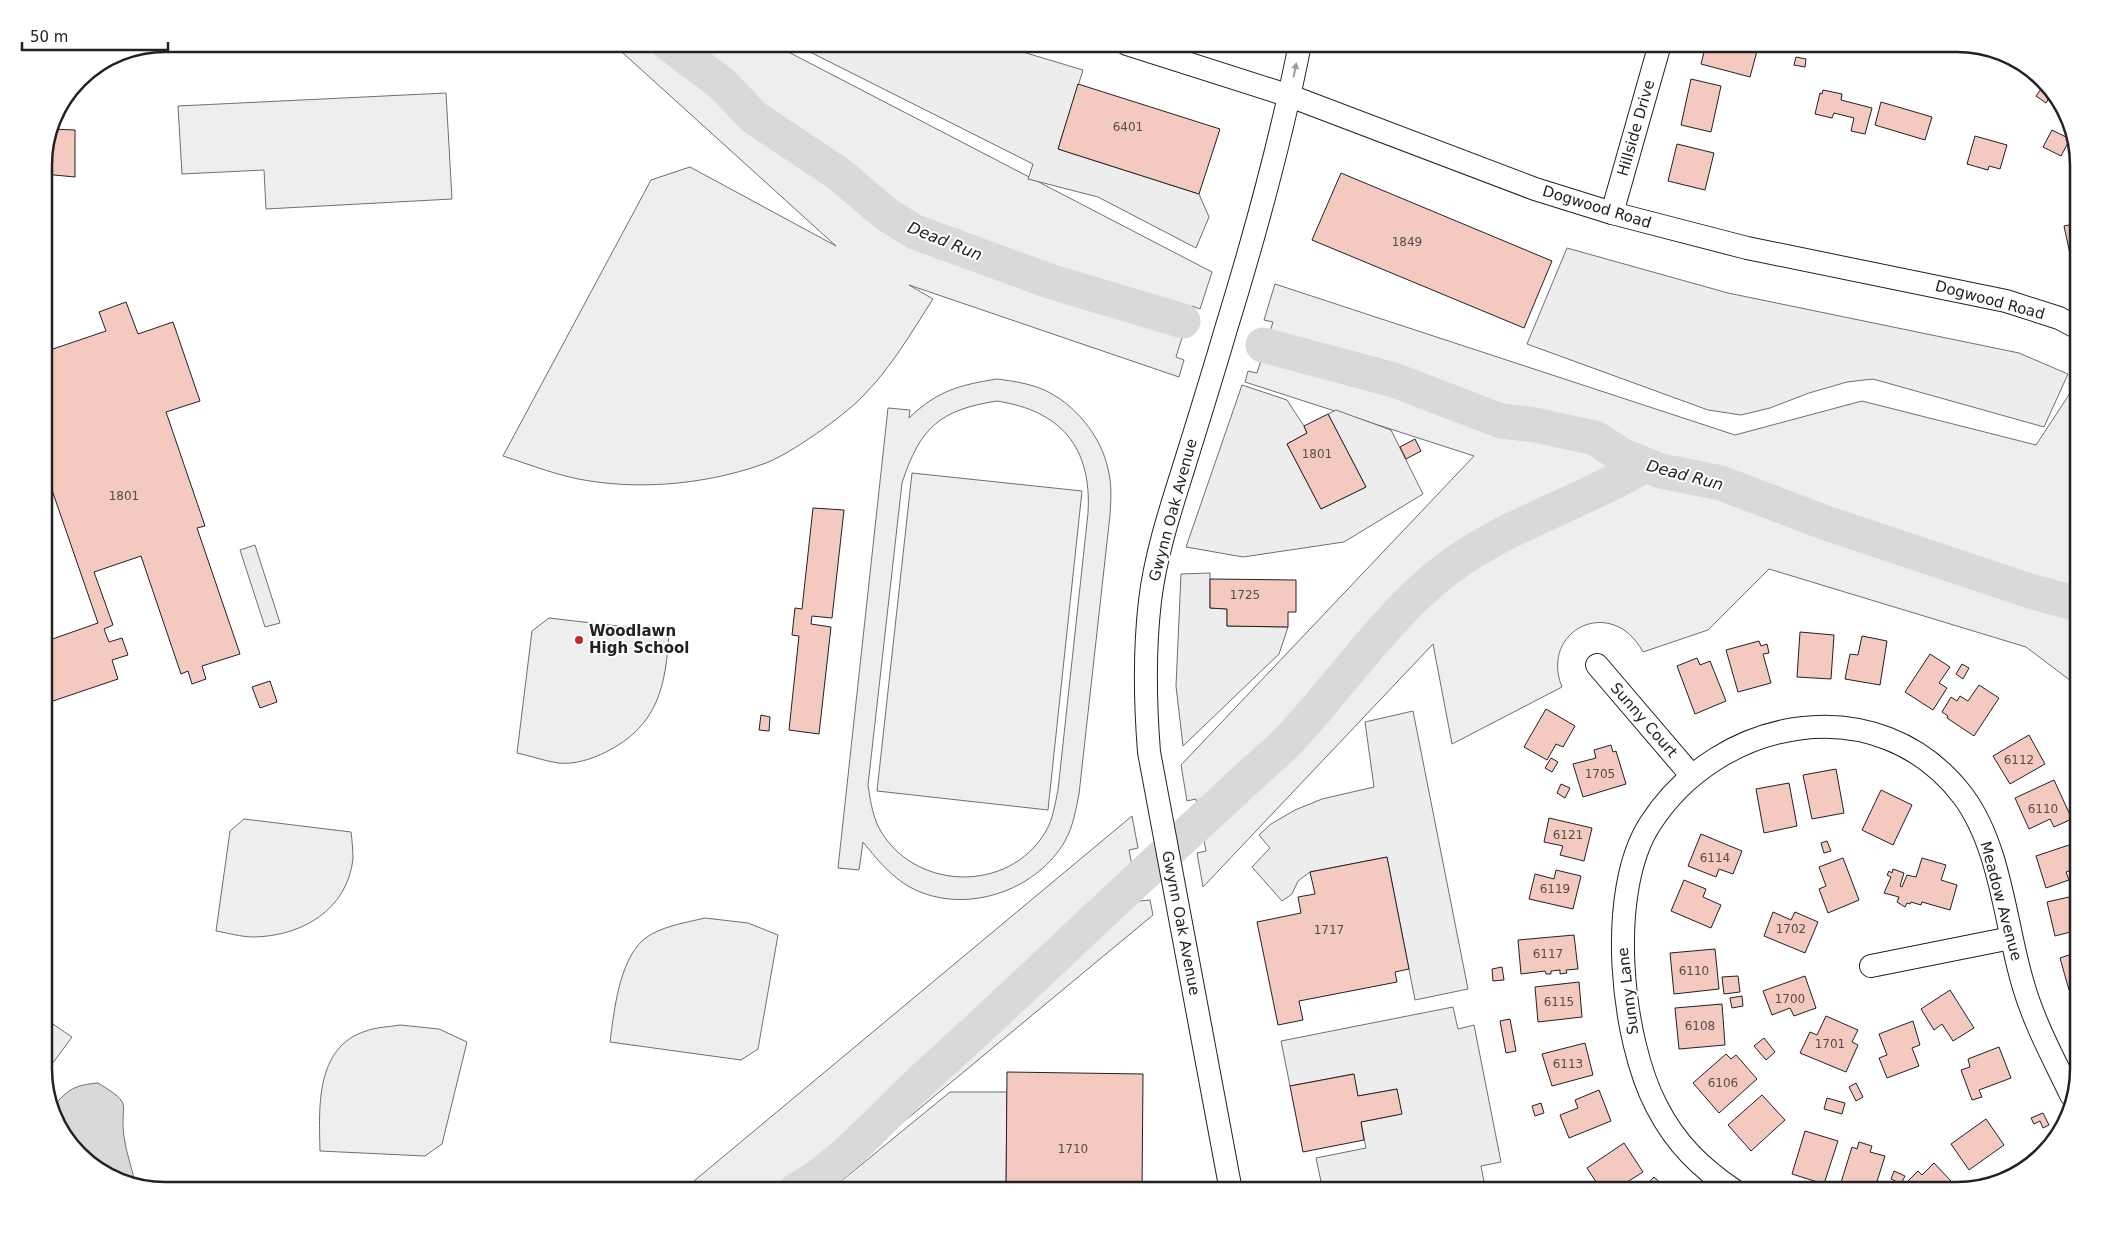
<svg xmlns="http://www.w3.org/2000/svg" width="2122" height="1235" font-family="'DejaVu Sans',sans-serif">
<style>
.green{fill:#eee;stroke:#6f6f6f;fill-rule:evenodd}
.parking{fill:#ededed;stroke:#6f6f6f}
.water{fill:#d9d9d9;stroke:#6f6f6f}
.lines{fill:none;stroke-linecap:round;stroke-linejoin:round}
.river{stroke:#d9d9d9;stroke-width:35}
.building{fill:#f3c9c0;stroke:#222}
.minor-casing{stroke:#222;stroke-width:24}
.minor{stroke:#fff;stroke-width:22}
.oneway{fill:#9c9c9c}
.poi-dot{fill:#c62828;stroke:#fff;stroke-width:2}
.labels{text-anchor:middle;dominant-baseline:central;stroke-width:4;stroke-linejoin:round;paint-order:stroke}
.number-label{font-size:12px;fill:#564c4a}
.street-label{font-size:15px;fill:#222;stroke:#fff}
.poi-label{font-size:15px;font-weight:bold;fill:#222;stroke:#fff;text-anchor:start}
.water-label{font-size:16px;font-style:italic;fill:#222;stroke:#fff}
.rim{fill:none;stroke:#222;stroke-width:2.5}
</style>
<rect width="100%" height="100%" fill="#fff"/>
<!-- green -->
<g class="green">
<path d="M613 44H773L1212 272 1200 309 1192 306 1176 357 1184 360 1179 377 909 285 933 299C911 333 891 368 862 397 844 416 790 454 766 463 712 483 647 490 590 481 561 477 531 465 503 456L651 180 690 167 836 246Z"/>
<polygon points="446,93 452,199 266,209 264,170 182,174 178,106"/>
<path d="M1275 284 1735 435 1862 401 2036 445 2078 381V690L2075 684 2026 647 1769 569 1708 630 1643 652C1612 594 1539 630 1562 687L1452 744 1433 644 1203 887 1197 853 1206 851 1196 799 1187 801 1181 765 1474 456 1245 382 1248 371 1257 373 1273 322 1264 320Z"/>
<path d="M997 379C1012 381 1027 383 1042 389 1073 402 1101 435 1108 469 1112 484 1111 500 1110 515L1079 794C1076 809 1073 827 1065 841 1038 888 974 912 923 893 897 884 879 862 863 842L859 870 838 868 888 408 910 410 909 418C937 391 959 385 997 379ZM997 401C1061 411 1092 447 1088 513L1058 790C1055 804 1053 819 1046 831 1009 895 911 891 878 826 872 813 870 798 868 785L902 483C920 428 939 410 997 401Z"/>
<polygon points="912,473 1082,491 1048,810 877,791"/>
<path d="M549 618 669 632C666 686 658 726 606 752 592 759 574 765 558 763 545 761 531 756 517 753L532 631Z"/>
<polygon points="1132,816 1138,848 1129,850 1139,901 1150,900 1153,915 820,1191 682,1191"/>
<path d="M244 819 351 832C352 840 353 850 353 859 347 910 302 936 254 937 241 937 228 933 216 931L230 831Z"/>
<path d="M705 918 748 923 778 935 758 1049 741 1060 610 1042C614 1011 619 962 643 940 660 926 685 923 705 918Z"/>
<path d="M400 1025 439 1029 467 1042 442 1144 425 1156 320 1151C319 1108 315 1047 366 1031 376 1027 389 1027 400 1025Z"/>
</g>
<!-- parking -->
<g class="parking">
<polygon points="794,44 996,44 1083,70 1058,149 1199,194 1209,217 1196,248 1098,197 1028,179 1033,164"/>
<polygon points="1567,248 1728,293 2019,353 2068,374 2044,427 1873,379 1847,382 1809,393 1770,408 1741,415 1708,410 1527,344"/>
<polygon points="1242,385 1287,400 1304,426 1307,433 1287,444 1321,509 1366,487 1328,414 1336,410 1391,430 1423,494 1344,542 1243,557 1186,547"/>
<polygon points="255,545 280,623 265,627 240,550"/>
<polygon points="1210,573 1210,608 1227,609 1227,626 1288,627 1279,654 1183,746 1176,686 1181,574"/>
<polygon points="1413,711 1468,989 1415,1000 1387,857 1310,872 1298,881 1292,894 1282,901 1252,867 1270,848 1259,835 1271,824 1295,810 1322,799 1374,787 1365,722"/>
<polygon points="1453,1007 1458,1029 1474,1025 1501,1162 1481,1166 1484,1182 1440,1191 1323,1191 1316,1158 1366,1148 1361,1122 1401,1114 1397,1089 1358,1096 1353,1074 1290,1086 1281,1041"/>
<polygon points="44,1018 72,1037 44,1075"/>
<polygon points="950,1092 1007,1092 1006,1191 829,1191"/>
</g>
<!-- water -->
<path class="water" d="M98 1083C136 1106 119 1102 124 1137 126 1152 132 1168 135 1183L105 1175 60 1131 53 1107C68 1089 75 1085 98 1083Z"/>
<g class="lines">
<!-- river -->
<g class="river">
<polyline points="669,44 721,83 755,118 839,174 886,214 915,232 1052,282 1183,321"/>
<polyline points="1263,345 1394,380 1501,421 1535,425 1595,438 1623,456 1661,471 1721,483 1823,522 2033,592 2078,604"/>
<path d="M795 1191C844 1165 888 1110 931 1072 1000 1010 1066 946 1134 883 1168 851 1203 819 1238 787 1254 771 1272 757 1288 741 1337 689 1378 628 1432 581 1494 527 1575 507 1645 465"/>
</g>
</g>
<!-- building -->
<g class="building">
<polygon points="1706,44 1726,48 1728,44 1757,51 1750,77 1701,64"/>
<polygon points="1796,57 1806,59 1805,67 1794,65"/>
<polygon points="1691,79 1721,86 1711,132 1681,125"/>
<polygon points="1078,84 1220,129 1199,194 1058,149"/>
<polygon points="2041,89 2051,95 2046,103 2036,96"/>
<polygon points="1823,90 1842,94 1841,100 1872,108 1865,134 1851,131 1854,118 1834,113 1832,118 1815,114 1820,93 1822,94"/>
<polygon points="1881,102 1932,117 1925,140 1875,125"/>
<polygon points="51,129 75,130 75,177 44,174 44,158"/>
<polygon points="2052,130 2070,139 2061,156 2043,147"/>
<polygon points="1975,136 2007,145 2000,169 1989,166 1988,170 1967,164"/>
<polygon points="1677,144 1714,153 1705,190 1668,181"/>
<polygon points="1341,173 1552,261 1524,328 1312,240"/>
<polygon points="2078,223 2078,252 2070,254 2064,226"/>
<polygon points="126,302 138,334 173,322 200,401 166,412 205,526 197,528 240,654 202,666 206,679 192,684 188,671 181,674 141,556 94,572 113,625 104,629 109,642 122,638 128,655 112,660 118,679 44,704 44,642 98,623 44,467 44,352 106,331 99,312"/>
<polygon points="1328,414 1366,487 1321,509 1287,444 1307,433 1304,426"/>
<polygon points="1415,439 1421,451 1406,459 1400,447"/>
<polygon points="813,508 844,510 832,618 812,616 811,624 831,627 819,734 789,730 799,636 792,635 795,608 802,609"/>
<polygon points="1210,579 1296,580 1296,612 1288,612 1288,627 1227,626 1227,609 1210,608"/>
<polygon points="1800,632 1834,635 1831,679 1797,677"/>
<polygon points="1862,636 1887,641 1880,685 1845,679 1850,654 1858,655"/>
<polygon points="1759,641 1761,646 1767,644 1769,653 1763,654 1771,683 1738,692 1726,650"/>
<polygon points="1930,654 1950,667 1939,683 1947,688 1933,710 1905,692"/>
<polygon points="1697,658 1700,665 1710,661 1726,701 1695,714 1677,666"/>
<polygon points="1962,664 1969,668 1963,679 1956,674"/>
<polygon points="270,681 277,702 260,708 252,687"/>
<polygon points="1979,685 1999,698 1974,736 1947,718 1948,716 1942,712 1951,697 1957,701 1960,696 1968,701"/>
<polygon points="1546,709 1575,726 1563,747 1556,744 1547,760 1524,747"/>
<polygon points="761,715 770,717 769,731 759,730"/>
<polygon points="2029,735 2045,764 2010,784 1993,756"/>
<polygon points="1611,745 1613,752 1616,751 1626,784 1583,797 1573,764 1596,758 1594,750"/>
<polygon points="1551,758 1558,762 1552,772 1545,768"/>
<polygon points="1836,769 1844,813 1812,819 1803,775"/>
<polygon points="2054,780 2072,819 2054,827 2050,819 2029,829 2015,798"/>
<polygon points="1789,783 1797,826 1764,833 1756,789"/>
<polygon points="1561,784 1570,788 1565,798 1557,793"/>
<polygon points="1881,790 1912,805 1893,845 1862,830"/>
<polygon points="1549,818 1592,828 1584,861 1560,855 1563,846 1544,842"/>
<polygon points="1701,834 1742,851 1733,874 1719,869 1716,877 1688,866"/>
<polygon points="1827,841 1831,851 1824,853 1821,843"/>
<polygon points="2078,842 2078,868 2066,872 2069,880 2046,888 2036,856"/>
<polygon points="1387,857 1409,969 1395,972 1397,982 1299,1001 1303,1020 1278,1025 1257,922 1301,913 1298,897 1315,894 1310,872"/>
<polygon points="1843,858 1859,900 1828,913 1819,889 1826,886 1819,867"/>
<polygon points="1922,858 1946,865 1941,880 1957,885 1950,910 1922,902 1921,905 1911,902 1910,904 1907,903 1905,907 1897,902 1899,897 1884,893 1891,877 1887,875 1889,871 1892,873 1893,869 1904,873 1900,886 1902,887 1907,875 1916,877"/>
<polygon points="1556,870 1581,876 1573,909 1529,899 1535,874 1554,879"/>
<polygon points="1684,880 1706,889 1703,897 1721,905 1711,928 1671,911"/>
<polygon points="2078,895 2078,930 2055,936 2047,902"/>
<polygon points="1773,912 1791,920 1795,912 1818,922 1805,953 1764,936"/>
<polygon points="1574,935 1578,969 1566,970 1567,973 1560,974 1560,970 1551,971 1551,974 1546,974 1545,971 1521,974 1518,940"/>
<polygon points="1715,949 1719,989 1674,994 1670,953"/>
<polygon points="2078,952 2078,987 2069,990 2060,958"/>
<polygon points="1502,967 1504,980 1493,981 1492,969"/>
<polygon points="1738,976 1740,992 1724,994 1722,977"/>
<polygon points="1805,976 1816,1008 1794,1016 1790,1008 1772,1015 1763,991"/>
<polygon points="1579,982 1582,1017 1538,1022 1535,987"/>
<polygon points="1950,990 1974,1028 1953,1041 1942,1024 1934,1030 1921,1009"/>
<polygon points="1742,996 1743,1006 1732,1008 1730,998"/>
<polygon points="1722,1004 1725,1045 1679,1049 1675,1008"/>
<polygon points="1826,1016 1858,1030 1852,1042 1858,1045 1846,1072 1800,1053 1810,1032 1817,1035"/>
<polygon points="1510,1019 1516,1051 1506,1053 1500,1021"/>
<polygon points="1913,1021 1920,1045 1912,1048 1919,1066 1887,1078 1879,1058 1887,1055 1879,1034"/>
<polygon points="1764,1038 1775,1052 1766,1060 1754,1046"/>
<polygon points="1585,1043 1593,1075 1552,1086 1542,1054"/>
<polygon points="1999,1047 2011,1078 1979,1090 1982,1097 1972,1100 1961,1070 1970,1067 1968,1059"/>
<polygon points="1726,1054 1731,1059 1736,1055 1757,1079 1719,1113 1693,1083"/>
<polygon points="1007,1072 1143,1074 1142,1191 1006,1191"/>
<polygon points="1354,1074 1358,1096 1397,1089 1402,1114 1361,1122 1364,1140 1303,1152 1290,1086"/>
<polygon points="1856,1083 1863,1097 1856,1101 1849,1087"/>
<polygon points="1599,1090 1611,1121 1569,1138 1560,1115 1578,1108 1575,1100"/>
<polygon points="1762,1095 1785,1120 1751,1151 1728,1125"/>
<polygon points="1827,1098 1845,1103 1842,1114 1824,1109"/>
<polygon points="1541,1103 1544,1113 1535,1116 1532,1106"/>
<polygon points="2043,1113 2049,1125 2043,1128 2040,1121 2034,1124 2031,1118"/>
<polygon points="1986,1119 2004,1145 1969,1170 1951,1144"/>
<polygon points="1805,1131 1838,1141 1824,1184 1792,1174"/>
<polygon points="1859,1142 1872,1146 1870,1152 1885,1156 1874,1191 1839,1189 1852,1147 1857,1149"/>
<polygon points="1624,1143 1643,1172 1613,1191 1602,1191 1587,1168"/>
<polygon points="1934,1163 1951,1181 1940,1191 1898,1191 1918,1171 1922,1175"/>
<polygon points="1894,1171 1905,1176 1901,1184 1891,1179"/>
<polygon points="1654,1177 1669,1191 1640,1191"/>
</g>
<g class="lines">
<!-- minor casing -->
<g class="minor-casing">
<g id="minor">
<polyline points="1127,44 1290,96 1535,189 1612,213 1747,248 2006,301 2059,318 2078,328"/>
<polyline points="1612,213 1660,44"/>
<polyline points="1597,665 1691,775"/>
<polyline points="1871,966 2011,938"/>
<path d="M1231 1191 1149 752C1145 701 1144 652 1150 601 1155 558 1169 514 1182 473 1197 425 1212 377 1226 329 1255 235 1281 140 1300 44"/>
<path d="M1735 1191C1701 1168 1676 1144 1657 1107 1621 1039 1606 892 1650 824 1719 716 1879 686 1963 796 2001 847 2005 924 2023 984 2034 1023 2054 1059 2071 1095"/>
</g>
</g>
<!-- minor -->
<use href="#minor" class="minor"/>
</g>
<!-- one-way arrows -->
<defs><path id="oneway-solid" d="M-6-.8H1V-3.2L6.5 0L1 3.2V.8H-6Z" transform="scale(1.25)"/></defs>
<use class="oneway" href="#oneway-solid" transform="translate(1295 70) rotate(-79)"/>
<!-- markers -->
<circle class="poi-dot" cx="579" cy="640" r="5"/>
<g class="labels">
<!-- number labels -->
<g class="number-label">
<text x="1128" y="127">6401</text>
<text x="1407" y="242">1849</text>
<text x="1317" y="454">1801</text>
<text x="124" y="496">1801</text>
<text x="1245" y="595">1725</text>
<text x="2019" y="760">6112</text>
<text x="1600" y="774">1705</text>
<text x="2043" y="809">6110</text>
<text x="1568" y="835">6121</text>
<text x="1715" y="858">6114</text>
<text x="1555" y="889">6119</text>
<text x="1791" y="929">1702</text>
<text x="1329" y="930">1717</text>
<text x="1548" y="954">6117</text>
<text x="1694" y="971">6110</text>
<text x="1790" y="999">1700</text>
<text x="1559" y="1002">6115</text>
<text x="1700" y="1026">6108</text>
<text x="1830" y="1044">1701</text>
<text x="1568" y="1064">6113</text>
<text x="1723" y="1083">6106</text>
<text x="1073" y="1149">1710</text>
</g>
<!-- street labels -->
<g class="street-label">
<text transform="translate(1636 128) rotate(-74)">Hillside Drive</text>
<text transform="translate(1597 207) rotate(17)">Dogwood Road</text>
<text transform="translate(1990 300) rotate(15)">Dogwood Road</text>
<text transform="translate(1173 510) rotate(-75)">Gwynn Oak Avenue</text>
<text transform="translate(1644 720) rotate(49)">Sunny Court</text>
<text transform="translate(2001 901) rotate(75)">Meadow Avenue</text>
<text transform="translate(1181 923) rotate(79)">Gwynn Oak Avenue</text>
<text transform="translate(1628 991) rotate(-97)">Sunny Lane</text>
</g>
<!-- poi labels -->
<g class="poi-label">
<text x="589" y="631">Woodlawn<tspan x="589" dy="17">High School</tspan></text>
</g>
<!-- water labels -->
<g class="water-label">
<text transform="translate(945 241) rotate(22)">Dead Run</text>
<text transform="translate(1685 475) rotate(15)">Dead Run</text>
</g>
</g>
<!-- crop -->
<path d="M0 0H2122V1235H0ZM165 52H1957A113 113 0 0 1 2070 165V1069A113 113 0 0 1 1957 1182H165A113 113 0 0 1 52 1069V165A113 113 0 0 1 165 52Z" fill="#fff" fill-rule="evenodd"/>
<path class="rim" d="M165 52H1957A113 113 0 0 1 2070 165V1069A113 113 0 0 1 1957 1182H165A113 113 0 0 1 52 1069V165A113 113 0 0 1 165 52Z"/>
<!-- scale -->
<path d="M22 42v8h146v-8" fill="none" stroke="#222222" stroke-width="2.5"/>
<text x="30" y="42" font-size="15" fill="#222222" stroke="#ffffff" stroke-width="4" paint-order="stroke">50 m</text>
</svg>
